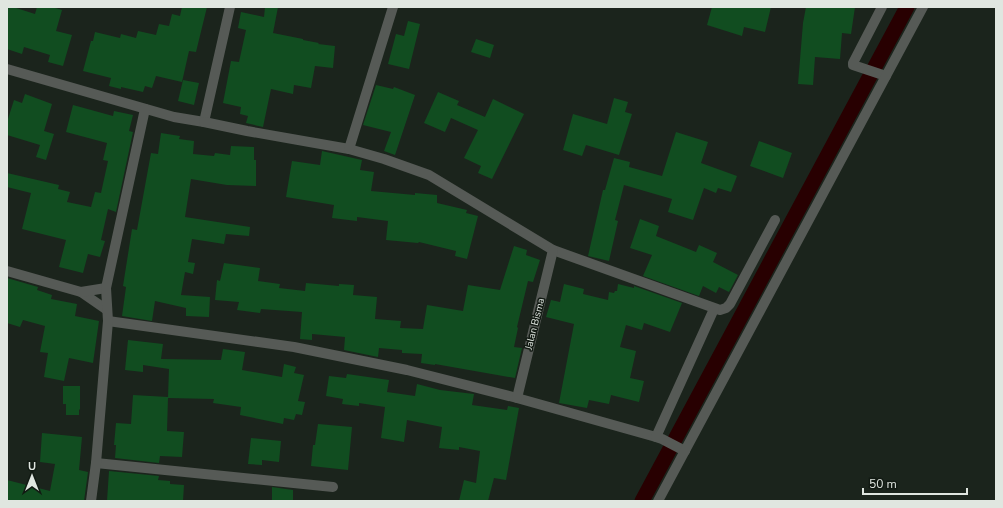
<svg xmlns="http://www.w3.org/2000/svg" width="1003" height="508" font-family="'Nunito Sans',sans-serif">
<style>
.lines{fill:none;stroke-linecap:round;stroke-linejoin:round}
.canal{stroke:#280001;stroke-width:15}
.building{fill:#114d20}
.minor{stroke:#565a56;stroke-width:10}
.labels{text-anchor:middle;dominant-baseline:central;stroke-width:3;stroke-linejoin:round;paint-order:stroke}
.street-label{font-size:10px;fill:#e0e6e0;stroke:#121a13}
</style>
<rect width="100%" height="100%" fill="#1b241c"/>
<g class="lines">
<!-- canal -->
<polyline class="canal" points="642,501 907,7"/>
</g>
<!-- building -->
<g class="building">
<polygon points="7,7 13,7 35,14 37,7 52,7 62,10 56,31 72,35 63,66 48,62 50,55 24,47 22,54 7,49"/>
<polygon points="182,7 207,7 196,52 189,51 182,82 156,76 152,88 145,86 143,92 121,87 121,89 109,86 111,78 83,71 91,41 93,41 95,32 120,38 121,34 136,38 138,31 156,35 159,24 169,26 172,14 180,16"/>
<polygon points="265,7 278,7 273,33 303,39 303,40 319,43 318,44 335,46 333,68 315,66 311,88 294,85 293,94 271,89 263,127 246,123 248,116 240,114 241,107 223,103 231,61 239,62 246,30 238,28 241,12 264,17"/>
<polygon points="712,7 771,7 765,32 744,27 742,36 707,25"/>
<polygon points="806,7 855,7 851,34 842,33 840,59 815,57 813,85 798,84 803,23"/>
<polygon points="408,21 420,24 409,69 388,64 396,34 404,36"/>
<polygon points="476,39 494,45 490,58 471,52"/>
<polygon points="183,80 199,83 194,105 178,101"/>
<polygon points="376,85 393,89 394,87 415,95 395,155 384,151 391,132 363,125"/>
<polygon points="438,92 459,101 457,105 485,117 493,99 524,114 492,179 478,173 481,166 464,158 478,130 451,118 445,132 424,123"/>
<polygon points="25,94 52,104 44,131 54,134 46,160 36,157 40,145 7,135 7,122 14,100 22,103"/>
<polygon points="614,98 628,102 625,112 632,114 619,155 586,145 582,156 563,150 573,114 607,124"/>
<polygon points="73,105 113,116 114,111 133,115 129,131 133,132 116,212 108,209 101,240 105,241 100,257 88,254 83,273 59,267 66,240 22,229 31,193 7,187 7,173 59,185 58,189 70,192 67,202 91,207 95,192 101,193 108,161 103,160 107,143 66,132"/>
<polygon points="676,132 708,142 701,163 737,176 731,192 718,188 716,193 704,188 693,220 668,212 672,199 624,185 615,220 618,221 609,261 588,256 603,190 605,190 614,158 630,162 629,167 662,176"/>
<polygon points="161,133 180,136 179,139 194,141 193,154 214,156 215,153 230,155 231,146 254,147 254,160 256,160 256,186 227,185 191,179 185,217 250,227 249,236 226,234 224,244 192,239 188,262 195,263 193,274 185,272 181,295 210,297 209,317 186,316 186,308 155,301 152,321 122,316 126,287 123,286 132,229 137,230 151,153 158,154"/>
<polygon points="759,141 792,153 783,178 750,166"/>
<polygon points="322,151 362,160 360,170 374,172 371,191 415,195 415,193 437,195 437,203 467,210 466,213 478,216 467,259 455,256 456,251 419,242 418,243 386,240 388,221 357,217 357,221 332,218 334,205 286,197 292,161 320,165"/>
<polygon points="640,219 659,226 656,236 696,252 699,245 717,253 713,262 738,275 729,292 719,287 716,293 703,286 699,296 643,276 652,255 630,248"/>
<polygon points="514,246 527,250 526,255 540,260 533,282 528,281 517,327 518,328 514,347 522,348 515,378 435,364 435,365 421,363 422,354 402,353 402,350 379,348 378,357 344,350 345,337 312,334 312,340 300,339 302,312 261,309 260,313 237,310 239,302 215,300 217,280 220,281 224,263 260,268 258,281 280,284 279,288 305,291 306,283 339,286 339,284 354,285 353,295 377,297 375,319 401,321 400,328 423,329 427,305 463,311 468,285 500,290"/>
<polygon points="7,278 38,287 37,290 52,295 51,299 77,304 75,316 99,321 93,363 69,358 64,381 44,377 48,353 40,352 45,326 23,320 20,327 7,323"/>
<polygon points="564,284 584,289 583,294 608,300 609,292 614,293 615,291 617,291 618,284 634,288 634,286 682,303 670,332 644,323 642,330 626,325 620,347 636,351 630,378 644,381 639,402 611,395 609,404 589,400 587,408 559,403 574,324 546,317 551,300 560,302"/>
<polygon points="128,340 163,344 161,359 221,360 223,349 245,352 242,370 282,377 284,364 296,367 294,373 304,375 298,401 305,402 302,415 296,414 294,420 284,418 283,424 240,415 241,407 213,403 214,399 168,398 167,431 184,432 182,457 160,456 159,463 115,458 116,445 114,445 116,423 131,424 133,395 168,397 169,369 143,365 143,372 125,370"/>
<polygon points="347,374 389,380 387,392 415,396 417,384 440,390 474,394 472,405 507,410 508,406 519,408 506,480 494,478 488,501 459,501 464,480 476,483 480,451 459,447 459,450 439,448 442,427 407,420 404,442 381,438 385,407 359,403 359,406 342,404 343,399 326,396 329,376 346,378"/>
<polygon points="63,386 80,386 80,410 79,409 79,415 66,415 66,404 63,404"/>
<polygon points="318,424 352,427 348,470 311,466 313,445 315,445"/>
<polygon points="42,433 82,437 79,470 88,472 84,501 7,501 7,480 50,491 55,464 40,462"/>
<polygon points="251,438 281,441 279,462 262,460 262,465 248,464"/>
<polygon points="109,471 159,476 158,480 170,481 170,484 184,485 183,501 107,501"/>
<polygon points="272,487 293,490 293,501 272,501"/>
</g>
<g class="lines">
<!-- minor -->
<g class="minor">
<polyline points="882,7 853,63 853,65 886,76"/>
<polyline points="7,69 174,117 204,122 230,7"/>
<polyline points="204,122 247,131 349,149 384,159 429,175 553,250 720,310 726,308 730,304 775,220"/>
<polyline points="349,149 393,7"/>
<polyline points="7,271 81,292 107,310"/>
<polyline points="81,292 106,288"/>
<polyline points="108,321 294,347 407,370 517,398 656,437 662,439 685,451"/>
<polyline points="517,398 553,250"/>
<polyline points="656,437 714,309"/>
<polyline points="96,463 333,487"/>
<polyline points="91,501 96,463 108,321 106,288 145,109"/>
<polyline points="658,501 923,7"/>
</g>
</g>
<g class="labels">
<!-- street labels -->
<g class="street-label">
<text transform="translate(535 324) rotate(-76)">Jalan Bisma</text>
</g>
</g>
<!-- border -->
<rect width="1003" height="508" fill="none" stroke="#e0e6e0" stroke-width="16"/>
<!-- north arrow -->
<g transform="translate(32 476)" stroke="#121a13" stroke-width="3" paint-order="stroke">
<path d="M0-3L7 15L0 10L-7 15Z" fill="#e0e6e0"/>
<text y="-6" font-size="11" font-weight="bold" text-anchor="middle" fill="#e0e6e0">U</text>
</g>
<!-- scale -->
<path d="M863 488v6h104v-6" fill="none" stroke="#e0e6e0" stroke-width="2"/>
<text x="869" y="488" font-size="12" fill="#e0e6e0" stroke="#121a13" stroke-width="3" paint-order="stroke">50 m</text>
</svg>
